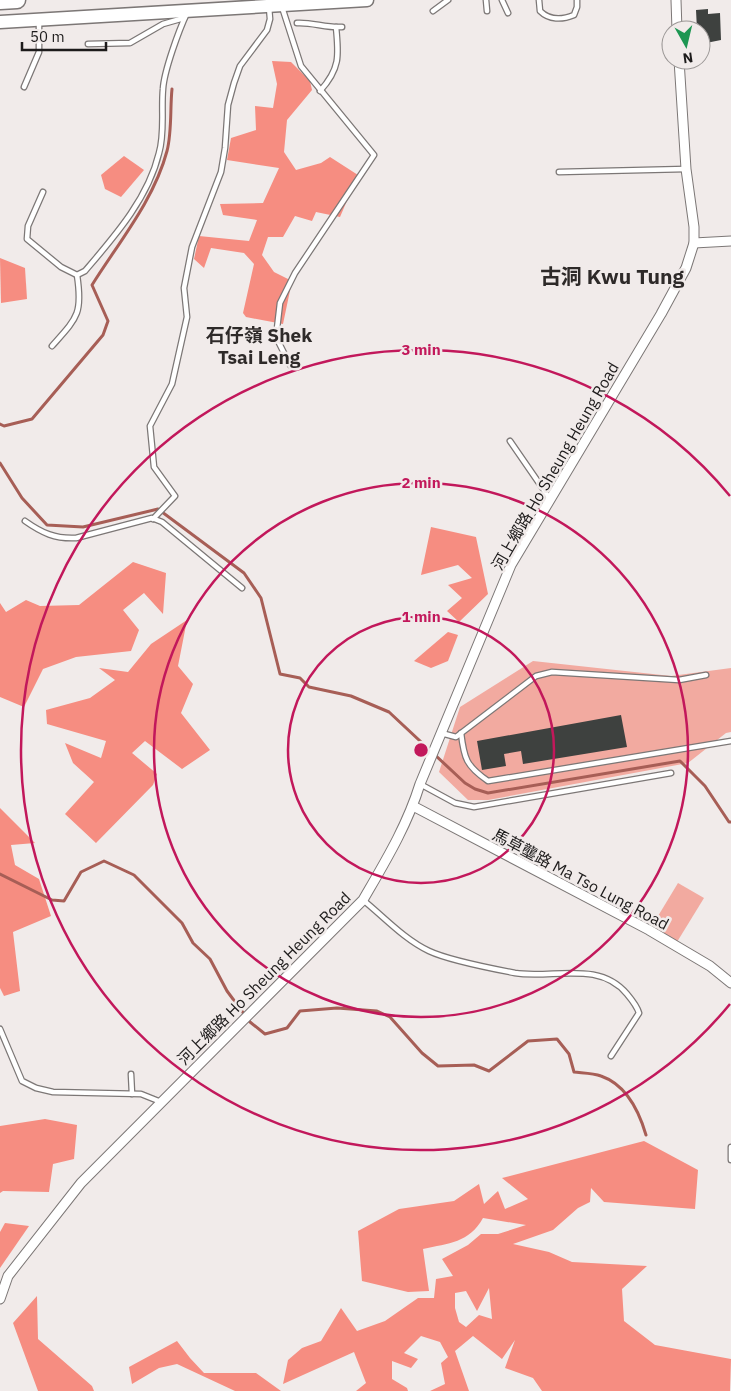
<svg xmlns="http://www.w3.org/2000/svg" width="731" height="1391" font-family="'IBM Plex Sans','Noto Sans SC',sans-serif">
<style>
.green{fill:#f2aaa0}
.forest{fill:#f68d81;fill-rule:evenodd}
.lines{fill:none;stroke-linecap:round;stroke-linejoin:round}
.stream{stroke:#a75e56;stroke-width:3}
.building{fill:#3e413f}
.lane-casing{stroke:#7c7776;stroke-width:7}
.street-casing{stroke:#7c7776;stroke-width:11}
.secondary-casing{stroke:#7c7776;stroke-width:15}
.highway-casing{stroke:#7c7776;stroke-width:19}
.lane{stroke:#fff;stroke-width:4.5}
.street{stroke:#fff;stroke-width:9}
.secondary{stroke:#fff;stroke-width:12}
.highway{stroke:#fff;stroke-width:16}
.ring{fill:none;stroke:#c2185b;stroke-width:2.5}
.labels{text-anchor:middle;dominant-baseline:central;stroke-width:5;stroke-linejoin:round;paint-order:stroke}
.street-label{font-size:16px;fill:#1d1b1b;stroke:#f1ebea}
.quarter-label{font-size:19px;font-weight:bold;fill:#2e2a29;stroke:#f1ebea}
.district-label{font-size:21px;font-weight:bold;fill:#2e2a29;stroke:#f1ebea}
.centre{fill:#c2185b;stroke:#f1ebea;stroke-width:2.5}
.ring-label{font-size:15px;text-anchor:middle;font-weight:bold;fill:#c2185b;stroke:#f1ebea;stroke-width:5;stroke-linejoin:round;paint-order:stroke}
</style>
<rect width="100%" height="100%" fill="#f1ebea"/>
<!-- green -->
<g class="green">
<polygon points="533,661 671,676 731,668 731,732 726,733 688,763 488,800 468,800 439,772 460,707"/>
<polygon points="678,883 704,898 677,942 652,926"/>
</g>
<!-- forest -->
<g class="forest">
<polygon points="272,61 291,62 310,81 312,90 287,120 284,152 296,170 321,163 330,157 358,175 340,217 316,212 312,221 295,216 283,237 268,237 262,255 274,272 292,281 283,324 246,317 243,313 254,264 244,253 211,248 204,268 194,259 199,236 249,241 257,220 223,215 220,204 263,203 279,168 227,160 231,138 256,130 255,106 273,108 277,84"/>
<polygon points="124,156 144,170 121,197 105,189 101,175"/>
<polygon points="0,258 25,268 27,299 1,303"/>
<polygon points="431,527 476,537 488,594 459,622 447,611 462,598 448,585 472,578 458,565 421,575"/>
<polygon points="133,562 166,573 163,614 144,593 123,610 139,630 131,651 76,657 43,669 24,707 0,697 0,603 6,612 26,600 40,606 79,605"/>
<polygon points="187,620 178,666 193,684 181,713 210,750 182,769 145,741 132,753 157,774 153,785 96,843 65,814 94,782 73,763 65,743 101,758 106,741 47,724 46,710 90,698 115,680 99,668 128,672 151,644"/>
<polygon points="448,632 458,635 448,661 431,668 414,661"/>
<polygon points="0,808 35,843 11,845 15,865 39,879 51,916 13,932 20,991 4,996 0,988"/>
<polygon points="45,1119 77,1125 74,1159 53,1164 49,1192 3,1191 0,1193 0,1126"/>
<path d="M644 1141 698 1170 695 1209 604 1202 591 1188 590 1202 578 1208 553 1230 513 1244 549 1252 572 1262 647 1266 622 1289 624 1321 655 1345 731 1359 730 1391H542L533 1378 505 1368 515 1340 502 1359 473 1336 455 1351 469 1391H430L445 1384 441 1363 448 1357 440 1342 421 1336 404 1353 418 1359 411 1368 392 1361V1379L407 1388 408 1391H356L366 1383 354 1352 283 1384 288 1360 302 1348 321 1341 341 1308 357 1331 385 1321 418 1298H434L436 1279 453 1276 442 1259 468 1245 481 1234H498L526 1225 483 1218C469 1243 449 1243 423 1249L429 1291 408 1292 362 1281 358 1231 399 1209 454 1201 479 1184 484 1204 498 1191 505 1209 528 1199 502 1178ZM489 1288 492 1319 479 1315 466 1327 459 1322 455 1308V1293L466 1291 477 1311Z"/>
<polygon points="5,1223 29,1226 0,1268 0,1232"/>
<polygon points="37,1296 38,1339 92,1386 94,1391 38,1391 13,1323"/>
<polygon points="177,1341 190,1358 204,1373 256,1373 281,1391 235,1391 177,1364 159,1368 132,1384 129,1367"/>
</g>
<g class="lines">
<!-- stream -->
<g class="stream">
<path d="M0 424 4 426 32 419 103 335 108 321 92 285C119 242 154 200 167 151 172 132 170 108 172 89"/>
<polyline points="0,463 22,498 47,525 83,527 158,509 244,573 261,598 280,674 300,678 309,687 351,696 389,712 465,783 475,789 488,793 680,761 705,786 729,822 731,822"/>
<path d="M0 874 52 900 64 901 81 872 104 861 134 875 182 923 193 943 210 959 227 991 250 1022 265 1034 287 1028 300 1011 337 1008 377 1011 390 1017 422 1053 438 1066 474 1065 489 1071 528 1041 557 1039 569 1054 574 1072C582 1073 593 1073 601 1076 627 1085 639 1111 646 1135"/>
</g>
</g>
<!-- building -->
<g class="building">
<polygon points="708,9 708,14 720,13 721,40 701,44 701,30 697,30 696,10"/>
<polygon points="621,715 627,747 523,764 521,751 504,754 506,766 482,770 477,741"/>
</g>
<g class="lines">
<!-- lane casing -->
<g class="lane-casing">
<g id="lane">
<polyline points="486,0 487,11"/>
<polyline points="502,0 508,13"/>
<path d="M539 0 540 11C549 20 562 20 574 15L577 7V0"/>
<polyline points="282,7 301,66 374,155 295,273 280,303 276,337 290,365"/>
<polyline points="433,11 448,0"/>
<path d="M297 23C312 22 326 28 342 27"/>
<polyline points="88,44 130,43 163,24 184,18"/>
<polyline points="24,87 39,52 39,21"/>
<path d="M320 91C340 69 339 56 336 27"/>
<polyline points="559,172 686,169"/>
<path d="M43 192 28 226 27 239 61 267 77 275 85 271C114 237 148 199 159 153 165 133 161 110 163 89 164 71 179 30 187 13"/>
<path d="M52 346C77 318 83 314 77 275"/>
<polyline points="510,441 550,499"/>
<polyline points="153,519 175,496 154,467 150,426 172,384 187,317 184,288 192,247 221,172 225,148 228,105 234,83 240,66 267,30 270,19 269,7"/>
<path d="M25 521C42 533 55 539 76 538L152 518 162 522 242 588"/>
<polyline points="441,733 456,737 536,676 552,672 679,680 706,675"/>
<path d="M461 733C464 758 466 766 488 781L731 741"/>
<polyline points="420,784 455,803 474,807 671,773"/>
<path d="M363 900C384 917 405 940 429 951 448 960 494 969 515 973 552 979 599 960 627 994 632 1000 637 1006 639 1013L611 1056"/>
<polyline points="0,1029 22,1081 36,1088 53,1092 141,1094 161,1102"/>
<polyline points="131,1074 132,1094"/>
<polyline points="731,1147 731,1160"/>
</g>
</g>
<!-- street casing -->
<g class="street-casing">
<g id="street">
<polyline points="676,0 677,30"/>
<polyline points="694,243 731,241"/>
<polyline points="413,806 649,930 710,966 731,983"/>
<path d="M0 1299 8 1276 81 1183 363 900C385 862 407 826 420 784L511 565 661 314 686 268 694 243V227L686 169 679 60"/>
</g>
</g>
<!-- secondary casing -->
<g class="secondary-casing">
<polyline id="secondary" points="0,22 367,0"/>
</g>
<!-- highway casing -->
<g class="highway-casing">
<polyline id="highway" points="0,1 17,0"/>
</g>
<!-- lane -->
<use href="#lane" class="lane"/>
<!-- street -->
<use href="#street" class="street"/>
<!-- secondary -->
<use href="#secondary" class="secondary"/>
<!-- highway -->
<use href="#highway" class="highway"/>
</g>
<!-- distance rings -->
<g class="ring">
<circle cx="421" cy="750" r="133"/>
<circle cx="421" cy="750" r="267"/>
<path d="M730 1004A400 400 0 1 1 730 496"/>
</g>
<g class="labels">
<!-- street labels -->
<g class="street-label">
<text transform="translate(555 466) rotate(-60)">河上鄉路 Ho Sheung Heung Road</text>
<text transform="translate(581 879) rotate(28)">馬草壟路 Ma Tso Lung Road</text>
<text transform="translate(264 978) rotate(-45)">河上鄉路 Ho Sheung Heung Road</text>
</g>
<!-- quarter labels -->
<g class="quarter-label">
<text x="259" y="335">石仔嶺 Shek<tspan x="259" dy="22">Tsai Leng</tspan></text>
</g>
<!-- district labels -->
<g class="district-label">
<text x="612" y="276">古洞 Kwu Tung</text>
</g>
</g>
<circle cx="421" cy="750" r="8" class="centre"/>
<g class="ring-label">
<text x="421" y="355">3 min</text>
<text x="421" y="488">2 min</text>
<text x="421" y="622">1 min</text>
</g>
<!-- north arrow -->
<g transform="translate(686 45) rotate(172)"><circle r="24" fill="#f1ebea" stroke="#9c9897"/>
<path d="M0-4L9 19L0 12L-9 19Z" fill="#1d9652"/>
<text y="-8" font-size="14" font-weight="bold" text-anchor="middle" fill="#1d1b1b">N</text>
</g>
<!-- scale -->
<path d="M22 42v8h84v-8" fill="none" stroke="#1d1b1b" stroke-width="2.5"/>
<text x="30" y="42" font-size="15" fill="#1d1b1b" stroke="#f1ebea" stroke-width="4" paint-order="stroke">50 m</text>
</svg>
